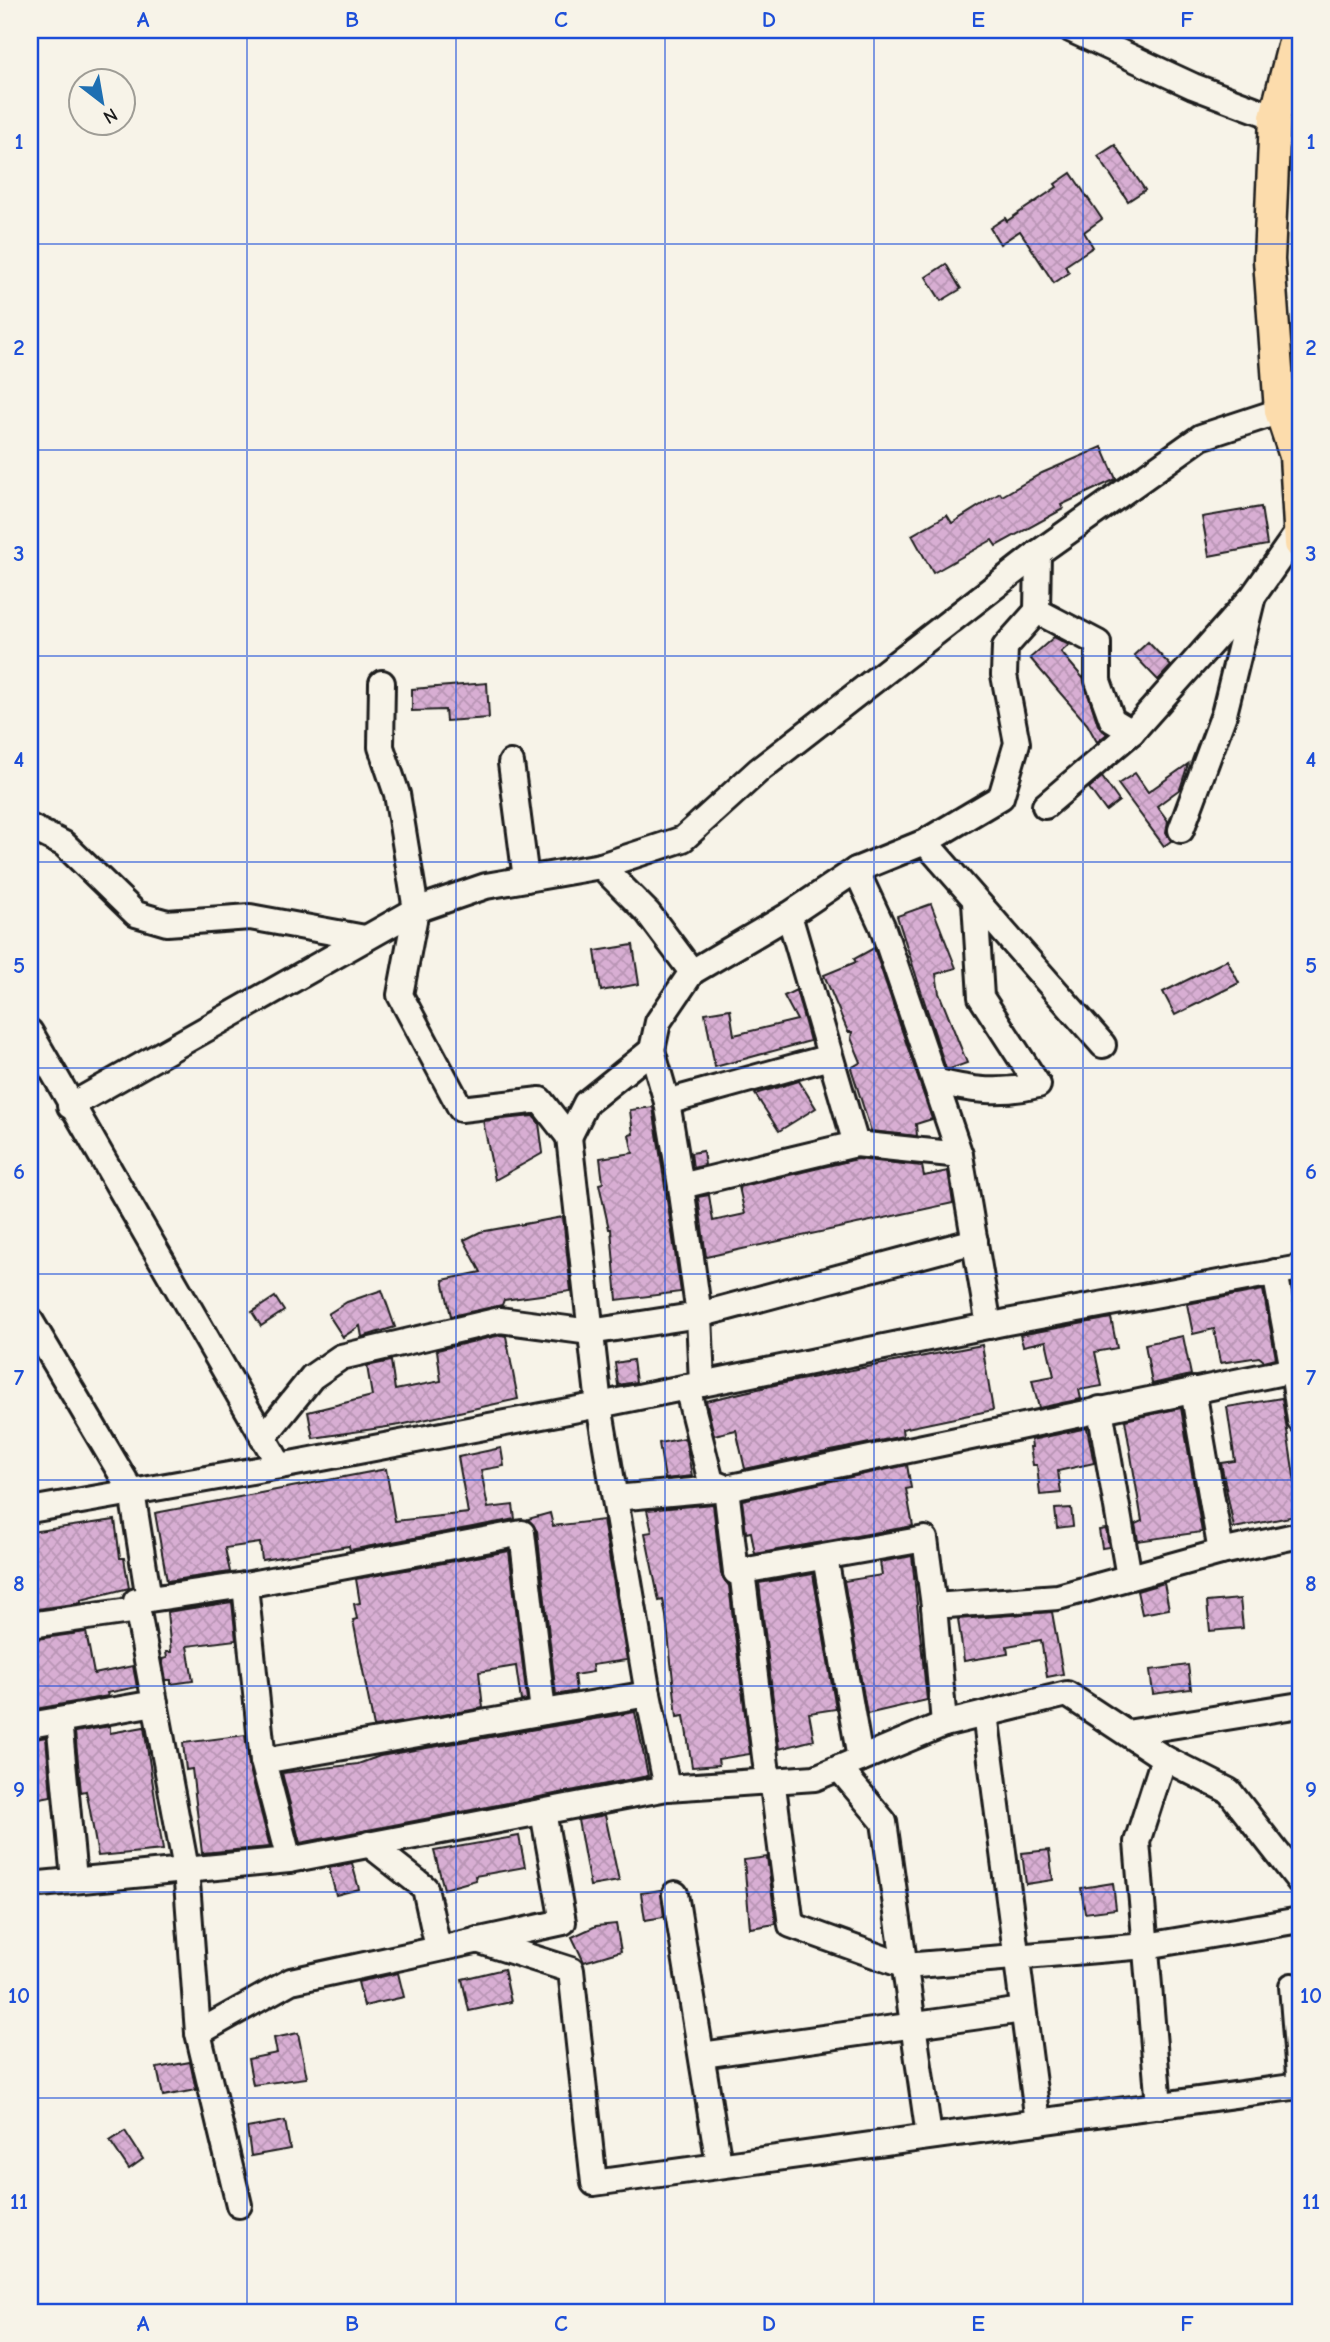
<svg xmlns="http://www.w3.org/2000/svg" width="1330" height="2342" font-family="'Comic Neue',sans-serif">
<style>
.building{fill:url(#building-cross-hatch);stroke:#1c1c1c;stroke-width:2}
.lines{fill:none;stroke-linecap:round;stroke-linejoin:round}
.minor-casing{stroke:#1c1c1c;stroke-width:30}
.major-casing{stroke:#1c1c1c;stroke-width:35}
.minor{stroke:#f7f3e8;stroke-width:24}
.major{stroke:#fcdcac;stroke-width:30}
.grid{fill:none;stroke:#1d4ed8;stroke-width:2;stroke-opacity:0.55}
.neatline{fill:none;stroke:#1d4ed8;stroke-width:2.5}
.grid-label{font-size:23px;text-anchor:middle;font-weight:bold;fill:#1d4ed8}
</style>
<defs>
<pattern id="building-cross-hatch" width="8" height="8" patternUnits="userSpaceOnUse" patternTransform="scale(1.75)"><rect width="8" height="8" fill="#d8aed3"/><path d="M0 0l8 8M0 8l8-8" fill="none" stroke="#b995b5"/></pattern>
</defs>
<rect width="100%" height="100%" fill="#f7f3e8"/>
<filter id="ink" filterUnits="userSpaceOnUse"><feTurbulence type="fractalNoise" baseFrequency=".0143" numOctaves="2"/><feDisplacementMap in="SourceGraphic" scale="14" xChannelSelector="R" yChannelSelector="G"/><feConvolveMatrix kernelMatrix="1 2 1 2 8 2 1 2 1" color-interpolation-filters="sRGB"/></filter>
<g filter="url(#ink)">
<!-- building -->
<g class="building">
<polygon points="1115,145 1145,190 1128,201 1098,156"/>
<polygon points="1071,173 1102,219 1084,232 1093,247 1065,266 1069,273 1054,283 1020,231 1000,244 990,228 1005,218 1007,221 1057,187 1055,184"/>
<polygon points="946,264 961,289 941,301 926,277"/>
<polygon points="1102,447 1116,479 1061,505 1063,509 996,546 992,540 933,573 912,535 947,515 952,523 1000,493 1002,496 1042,473"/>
<polygon points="1261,507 1267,545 1209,556 1202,517"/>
<polygon points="1054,637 1069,645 1061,652 1083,678 1098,725 1107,734 1097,742 1087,724 1030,658"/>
<polygon points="1148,642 1171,666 1158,680 1134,655"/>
<polygon points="487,683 489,718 446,721 445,710 412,711 412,689"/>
<polygon points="1188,764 1180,789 1157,806 1168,821 1166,832 1171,841 1164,846 1118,784 1135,773 1148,792"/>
<polygon points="1102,777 1119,801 1106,811 1089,788"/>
<polygon points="931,904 956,968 936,974 939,993 967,1063 950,1069 946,1069 897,916"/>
<polygon points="633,945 639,984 601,991 595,951"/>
<polygon points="874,948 932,1119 916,1124 917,1136 871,1131 851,1068 861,1062 851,1038 852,1032 848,1032 824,975 856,962 854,959"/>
<polygon points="1227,960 1239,983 1175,1015 1163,992"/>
<polygon points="796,990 810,1041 715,1067 705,1013 730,1009 734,1035 797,1020 784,996"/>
<polygon points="799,1081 816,1108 779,1131 755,1094"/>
<polygon points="653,1107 681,1292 617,1300 611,1229 609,1229 599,1184 603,1183 600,1158 633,1153 629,1135 633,1134 630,1110"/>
<polygon points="533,1116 539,1123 543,1153 495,1180 483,1121"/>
<polygon points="703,1151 705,1165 693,1168 691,1153"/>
<polygon points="857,1159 922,1166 924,1176 948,1171 953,1203 706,1257 698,1197 709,1195 713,1221 745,1214 739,1187"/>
<polygon points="563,1217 571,1291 504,1300 502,1305 451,1316 443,1280 481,1272 464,1240 480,1232"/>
<polygon points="1300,1283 1300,1327 1292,1285"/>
<polygon points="382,1290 395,1327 362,1337 360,1326 343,1337 328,1314 347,1302"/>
<polygon points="1263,1290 1276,1358 1264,1361 1259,1357 1220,1363 1214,1329 1193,1334 1187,1304"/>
<polygon points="275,1297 284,1311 261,1326 252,1312"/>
<polygon points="1111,1318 1117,1348 1095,1352 1102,1386 1079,1390 1081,1399 1039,1408 1032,1380 1054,1376 1046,1341 1023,1346 1020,1335"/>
<polygon points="501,1335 506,1336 518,1399 400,1425 313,1438 308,1412 372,1396 367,1366 391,1361 395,1390 441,1381 437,1350"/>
<polygon points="1183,1336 1191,1375 1152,1384 1145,1344"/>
<polygon points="982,1345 993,1410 902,1429 903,1436 745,1469 736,1430 714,1435 706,1401 779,1384"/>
<polygon points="633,1360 636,1382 618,1385 615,1363"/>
<polygon points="1282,1398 1300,1515 1234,1528 1221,1463 1235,1461 1227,1407"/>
<polygon points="1181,1408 1202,1532 1138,1541 1135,1524 1142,1521 1125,1420"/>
<polygon points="1087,1428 1094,1463 1058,1471 1061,1493 1040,1495 1037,1465 1033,1465 1030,1447 1032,1447 1031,1440"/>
<polygon points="685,1438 692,1476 665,1479 659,1443"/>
<polygon points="501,1448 504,1466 481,1470 488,1508 513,1505 515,1519 350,1550 349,1546 262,1560 260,1543 225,1548 230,1572 167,1581 155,1513 386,1469 395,1521 468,1513 458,1457"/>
<polygon points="907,1465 911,1488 906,1489 913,1526 755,1554 751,1532 746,1533 742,1500"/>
<polygon points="713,1504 721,1574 729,1586 750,1754 718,1759 719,1765 692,1767 684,1716 677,1717 666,1616 663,1600 659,1601 645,1533 652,1532 647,1510"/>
<polygon points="1071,1508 1073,1526 1057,1528 1055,1509"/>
<polygon points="550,1513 553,1526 603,1520 627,1660 592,1665 593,1672 574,1675 576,1691 556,1695 537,1531 528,1519"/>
<polygon points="115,1520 120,1558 124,1558 129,1588 81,1600 81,1603 30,1610 30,1532"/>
<polygon points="1106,1529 1109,1547 1102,1548 1099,1530"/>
<polygon points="509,1551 527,1700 521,1701 516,1666 479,1672 483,1708 374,1727 353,1620 357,1619 354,1604 360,1603 356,1579"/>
<polygon points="912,1556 927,1700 867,1714 844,1581 882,1575 880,1562"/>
<polygon points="813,1574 836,1709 809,1713 814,1740 779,1749 759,1583"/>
<polygon points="1164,1583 1169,1609 1142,1614 1137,1591"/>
<polygon points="1240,1599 1243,1628 1210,1631 1207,1602"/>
<polygon points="232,1602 236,1640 187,1646 193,1681 171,1684 171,1680 166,1680 162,1659 167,1658 166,1652 171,1652 167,1612"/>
<polygon points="1052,1612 1063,1674 1047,1677 1041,1640 1007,1646 1008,1654 964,1661 958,1619"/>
<polygon points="86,1632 94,1674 133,1666 137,1687 107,1693 108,1696 30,1710 30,1640"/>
<polygon points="1188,1665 1191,1689 1153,1694 1150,1670"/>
<polygon points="635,1712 648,1776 300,1843 282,1773 358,1764 380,1756"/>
<polygon points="110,1726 110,1733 144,1727 163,1850 98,1856 89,1805 86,1791 81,1792 75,1732"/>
<polygon points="245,1735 249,1765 270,1847 202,1853 192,1769 186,1770 183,1743"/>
<polygon points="46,1737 51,1796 30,1800 30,1740"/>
<polygon points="605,1815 619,1881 590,1886 578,1820"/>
<polygon points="519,1836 525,1867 475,1876 476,1880 444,1889 434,1851"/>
<polygon points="1049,1850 1053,1880 1026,1884 1022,1853"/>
<polygon points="767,1857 776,1924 750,1928 744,1860"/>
<polygon points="352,1863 359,1889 336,1895 329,1868"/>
<polygon points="1113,1883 1116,1909 1085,1913 1081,1888"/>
<polygon points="661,1890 664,1917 645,1920 641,1893"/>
<polygon points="616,1924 621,1951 584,1962 572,1937 596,1926"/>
<polygon points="504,1969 511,2002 469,2011 462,1979"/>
<polygon points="398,1973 404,1997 364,2006 358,1982"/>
<polygon points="298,2033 307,2078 253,2085 248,2059 277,2053 274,2038"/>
<polygon points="190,2062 196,2090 163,2096 157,2068"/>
<polygon points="285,2121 290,2149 251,2156 247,2128"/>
<polygon points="125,2131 143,2159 129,2169 110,2141"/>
</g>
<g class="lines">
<!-- minor casing -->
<g class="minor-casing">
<g id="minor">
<polyline points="1072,30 1193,86 1275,117"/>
<polyline points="1038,553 1037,611 1098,643 1098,681 1112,720 1132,732"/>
<polyline points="382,683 381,747 397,794 416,910 400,995 461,1109 540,1100 569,1137 586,1103 652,1050 658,1022 692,972 648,913 601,866"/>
<polyline points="511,763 526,879"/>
<polyline points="1045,806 1132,732 1253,596 1298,532"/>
<polyline points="30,827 64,844 136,914 167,923 250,917 365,938"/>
<polyline points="1181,830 1224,714 1252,600"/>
<polyline points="925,842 1103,1045"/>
<polyline points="856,870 882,926 960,1155 989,1326"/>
<polyline points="789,915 856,1144 960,1155"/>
<polyline points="692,972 789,915 856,870 925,842 1001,797 1017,743 1004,675 1005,647 1037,611"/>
<polyline points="30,1032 280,1466 30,1510"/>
<polyline points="652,1050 667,1102 681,1186"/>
<path d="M935 1081C971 1091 1002 1094 1038 1085L981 997 975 902"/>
<polyline points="667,1102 830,1057"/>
<polyline points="70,1106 416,910 486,886 601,866 683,839 759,770 1038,553 1201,437 1280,411"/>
<polyline points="30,1320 132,1492 149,1599"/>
<polyline points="1293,1370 1300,1420"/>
<polyline points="702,1384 699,1315 975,1241"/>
<polyline points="687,1387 711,1482 726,1488 736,1572 742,1571 768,1781 762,1781 773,1786 791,1925 905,1966 1146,1946 1300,1920"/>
<polyline points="1193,1390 1221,1552"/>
<polyline points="1100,1409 1129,1577"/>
<polyline points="263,1438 312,1377 341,1357 500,1320 590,1332 699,1315 681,1186 856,1144"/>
<polyline points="280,1466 599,1405 569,1137"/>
<polyline points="615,1498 726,1488 1293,1370 1275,1272"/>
<polyline points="825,1557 860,1759"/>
<polyline points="736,1572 925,1539 934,1606"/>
<polyline points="30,1625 137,1610"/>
<polyline points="648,1694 599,1405 1007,1322 1300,1268"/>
<polyline points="985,1714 1038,2122"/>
<polyline points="59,1720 74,1879"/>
<polyline points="944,1724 934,1606 1058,1597 1221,1552 1300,1535"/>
<polyline points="30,1725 155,1703"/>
<polyline points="1127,1733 1300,1705"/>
<polyline points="263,1761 245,1585 522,1533 543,1712"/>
<polyline points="839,1768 884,1822 929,2136"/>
<polyline points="369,1844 425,1888 438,1948"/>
<polyline points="289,1860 667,1788"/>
<polyline points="30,1885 289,1860 263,1761 648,1694 667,1788 815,1778 944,1724 1067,1694 1164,1758 1229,1791 1300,1882"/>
<polyline points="675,1894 719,2164"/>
<polyline points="477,1940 571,1970 594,2183 1300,2086"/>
<polyline points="1292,1986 1300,2087"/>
<polyline points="198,2033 291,1981 563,1922 543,1812"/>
<polyline points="702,2055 1023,2010"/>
<polyline points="1159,2106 1137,1842 1164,1758"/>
<polyline points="239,2205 198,2033 186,1869 136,1601 245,1585"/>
</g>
</g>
<!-- major casing -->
<g class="major-casing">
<polyline id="major" points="1297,30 1275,117 1269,260 1280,411 1295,456 1300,544"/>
</g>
<!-- minor -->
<use href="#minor" class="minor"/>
<!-- major -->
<use href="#major" class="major"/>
</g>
</g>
<!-- grid -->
<path class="grid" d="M247 30V2312M456 30V2312M665 30V2312M874 30V2312M1083 30V2312M30 244H1300M30 450H1300M30 656H1300M30 862H1300M30 1068H1300M30 1274H1300M30 1480H1300M30 1686H1300M30 1892H1300M30 2098H1300"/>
<!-- margin -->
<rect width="1330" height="2342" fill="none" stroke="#f7f3e8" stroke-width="77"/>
<!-- north arrow -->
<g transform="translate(102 102) rotate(149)"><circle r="33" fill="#f7f3e8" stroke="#9f9d96" stroke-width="2"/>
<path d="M0-5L12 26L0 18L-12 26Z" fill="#1f6fb2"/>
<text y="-10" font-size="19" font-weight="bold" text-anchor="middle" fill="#1c1c1c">N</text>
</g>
<rect x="38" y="38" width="1254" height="2266" class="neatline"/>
<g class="grid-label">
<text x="143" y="27">A</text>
<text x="352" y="27">B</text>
<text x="561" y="27">C</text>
<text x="769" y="27">D</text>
<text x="978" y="27">E</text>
<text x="1187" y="27">F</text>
<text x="19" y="149">1</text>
<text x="1311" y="149">1</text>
<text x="19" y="355">2</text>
<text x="1311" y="355">2</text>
<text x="19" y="561">3</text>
<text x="1311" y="561">3</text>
<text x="19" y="767">4</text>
<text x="1311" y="767">4</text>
<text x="19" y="973">5</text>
<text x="1311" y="973">5</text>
<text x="19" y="1179">6</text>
<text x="1311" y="1179">6</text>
<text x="19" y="1385">7</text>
<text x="1311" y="1385">7</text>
<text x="19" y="1591">8</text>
<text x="1311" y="1591">8</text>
<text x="19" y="1797">9</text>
<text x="1311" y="1797">9</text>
<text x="19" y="2003">10</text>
<text x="1311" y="2003">10</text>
<text x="19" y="2209">11</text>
<text x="1311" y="2209">11</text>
<text x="143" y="2331">A</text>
<text x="352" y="2331">B</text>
<text x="561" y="2331">C</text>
<text x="769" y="2331">D</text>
<text x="978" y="2331">E</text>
<text x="1187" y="2331">F</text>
</g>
</svg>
